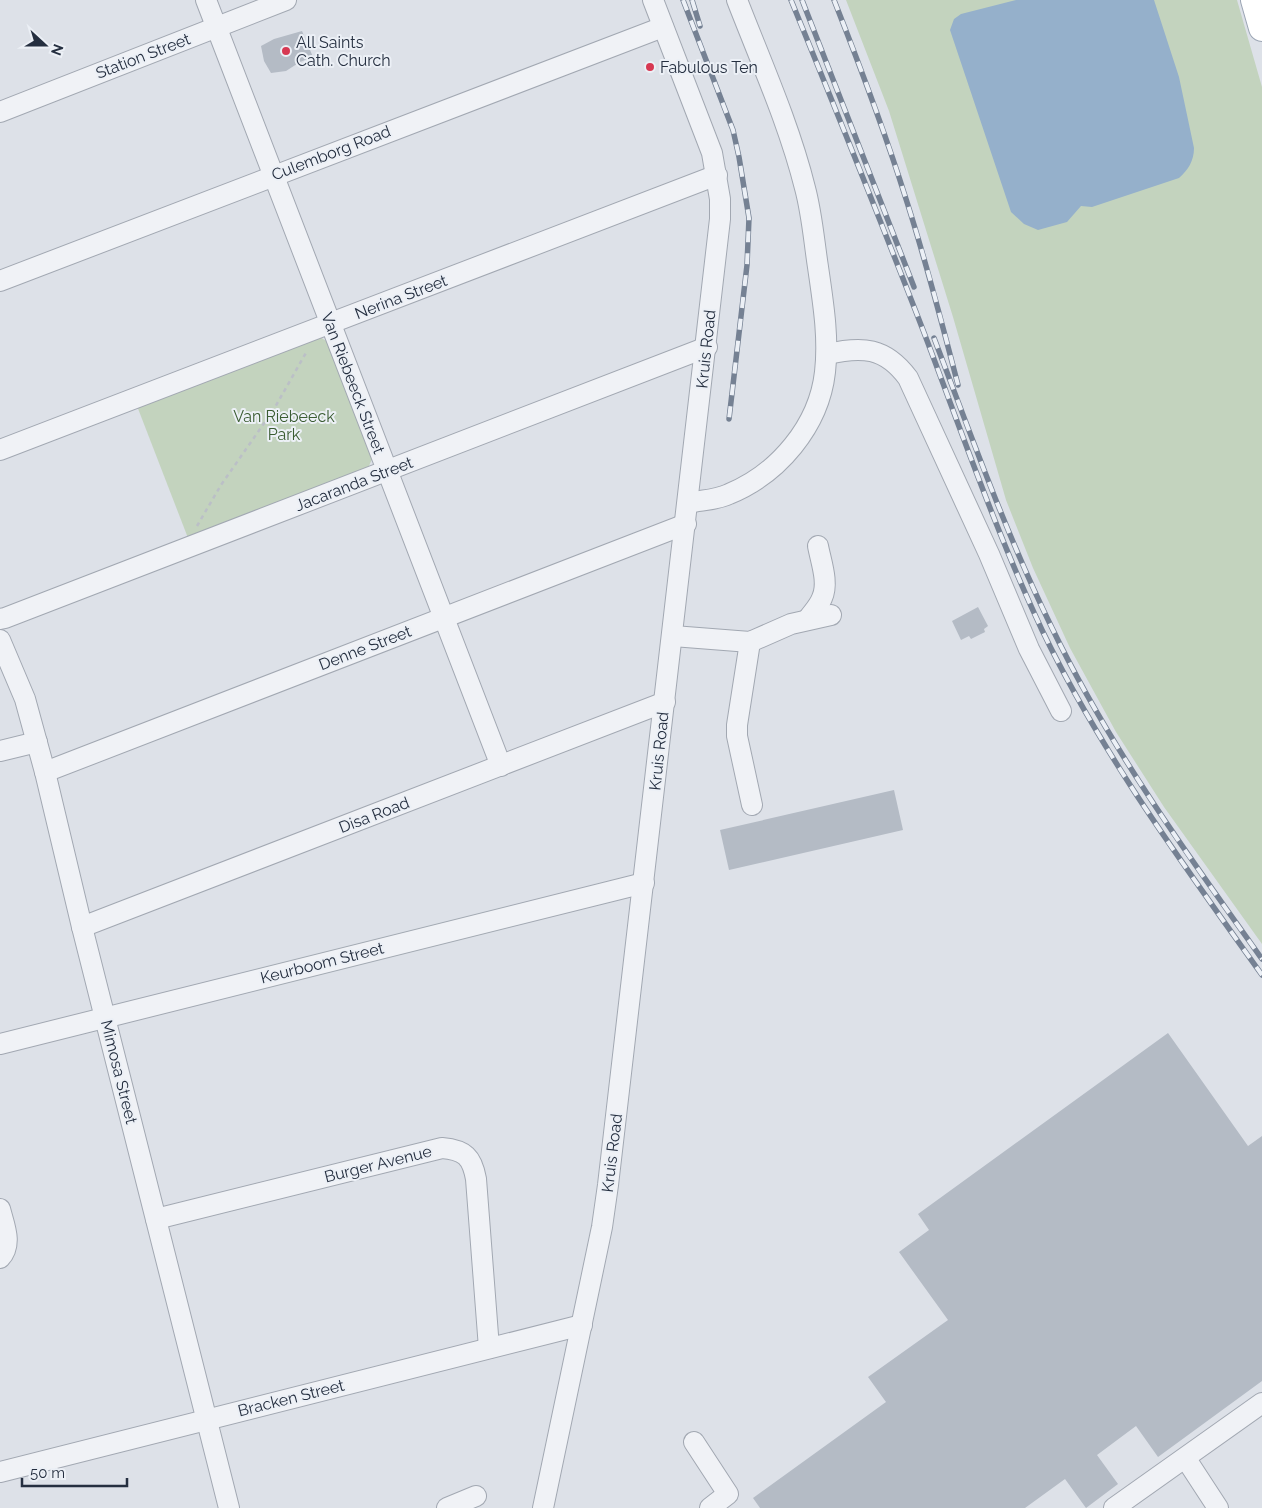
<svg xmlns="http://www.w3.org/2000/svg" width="1262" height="1508" font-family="Raleway,sans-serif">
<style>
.green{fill:#c3d3be}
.water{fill:#95b0cb}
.building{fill:#b4bbc5}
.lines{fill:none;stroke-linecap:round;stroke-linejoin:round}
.minor-casing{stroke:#a2a8b2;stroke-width:22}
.major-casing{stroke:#9ca6b5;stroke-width:28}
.path{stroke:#bbbfc7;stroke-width:2.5;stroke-dasharray:4 4;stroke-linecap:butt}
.minor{stroke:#f0f2f6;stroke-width:20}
.major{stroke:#fff;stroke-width:26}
.rail-casing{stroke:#758193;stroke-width:5.5}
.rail{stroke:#ecf0f6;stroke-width:4;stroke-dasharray:11;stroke-linecap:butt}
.poi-dot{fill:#d73852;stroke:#ecf0f6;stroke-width:2}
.labels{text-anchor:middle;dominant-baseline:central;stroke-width:4;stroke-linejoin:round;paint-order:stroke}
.poi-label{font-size:16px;fill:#252f40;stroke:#ecf0f6;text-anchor:start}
.street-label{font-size:16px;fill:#252f40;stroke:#ecf0f6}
.park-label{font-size:16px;fill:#3a5c32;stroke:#ecf0f6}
</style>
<rect width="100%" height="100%" fill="#dde1e8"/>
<!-- green -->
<g class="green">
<polygon points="846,0 1237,0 1262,87 1262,944 1164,807 1116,732 1070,648 1033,568 1006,500 953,317 889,111"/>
<polygon points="320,337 328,342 373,457 368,468 188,538 137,406"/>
</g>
<!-- water -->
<path class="water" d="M1016 0H1154L1179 77 1194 148C1194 161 1188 170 1179 178L1092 207 1081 206 1067 222 1038 230 1024 224 1011 212 950 30 954 19 961 14Z"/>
<!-- building -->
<g class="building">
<polygon points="302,31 313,57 300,62 286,71 271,73 264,61 261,46 274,39"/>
<polygon points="978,607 988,626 984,629 985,632 971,639 969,636 961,640 952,621"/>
<polygon points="894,790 903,830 729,870 720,830"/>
<polygon points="1168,1033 1248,1146 1262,1136 1262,1381 1158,1457 1136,1426 1097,1455 1118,1484 1086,1508 1065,1479 1025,1508 760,1508 753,1498 886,1402 868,1377 948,1320 899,1252 929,1230 918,1214"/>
</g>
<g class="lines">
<!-- minor casing -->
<g class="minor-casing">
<g id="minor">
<polyline points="206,0 501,766"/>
<polyline points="0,112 286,0"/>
<polyline points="0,281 663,27"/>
<path d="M827 354C862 346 885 347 908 378L989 554 1029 649 1061 711"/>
<polyline points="0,450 717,175"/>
<path d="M688 503C702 500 717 500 729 494 778 474 819 426 825 372 829 337 823 302 818 267 814 241 812 214 805 188 789 124 761 62 737 0"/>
<polyline points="0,619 5,618 707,347"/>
<path d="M808 619C813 612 819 606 822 598 829 583 821 562 818 546"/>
<polyline points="673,636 750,642 791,624 831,615"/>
<polyline points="0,640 25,699 45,772 82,927 229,1508"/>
<polyline points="750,642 737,725 737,736 752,805"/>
<polyline points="0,751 37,742"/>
<polyline points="45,772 686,524"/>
<polyline points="82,927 665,702"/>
<polyline points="0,1044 644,883"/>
<path d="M0 1209C4 1225 13 1244 0 1258"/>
<path d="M156 1219 442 1148C465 1150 472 1157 476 1179L489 1348"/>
<polyline points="694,1442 728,1494 710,1508"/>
<polyline points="1186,1459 1218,1508"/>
<polyline points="0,1472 582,1325"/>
<polyline points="447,1508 476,1496"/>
<polyline points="543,1508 602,1227 608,1185 720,219 720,199 712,153 653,0"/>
<polyline points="1114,1508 1262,1403"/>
</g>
</g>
<!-- major casing -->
<g class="major-casing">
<polyline id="major" points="1254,0 1262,28"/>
</g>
<!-- path -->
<polyline class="path" points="197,526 221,485 274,409 307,351"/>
<!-- minor -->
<use href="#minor" class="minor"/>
<!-- major -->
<use href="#major" class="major"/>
<!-- rail casing -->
<g class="rail-casing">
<g id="rail">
<polyline points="683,0 733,130 739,157 749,218 747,265 729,419"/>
<polyline points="692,0 700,26"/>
<path d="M791 0C836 110 880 219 923 330 961 430 996 532 1042 630 1101 753 1183 864 1262 975"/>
<polyline points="802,0 914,287"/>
<path d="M834 0C860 66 885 132 906 199 926 261 942 323 958 385"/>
<path d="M934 338C971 435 1006 534 1052 628 1109 746 1186 853 1262 959"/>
</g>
</g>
<!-- rail -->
<use href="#rail" class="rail"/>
</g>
<!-- markers -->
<g class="poi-dot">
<circle cx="286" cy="51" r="5"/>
<circle cx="650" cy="67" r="5"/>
</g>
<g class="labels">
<!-- poi labels -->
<g class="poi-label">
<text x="296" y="42">All Saints<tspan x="296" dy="18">Cath. Church</tspan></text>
<text x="660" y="67">Fabulous Ten</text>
</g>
<!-- street labels -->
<g class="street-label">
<text transform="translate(143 56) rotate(-21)">Station Street</text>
<text transform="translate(331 153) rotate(-21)">Culemborg Road</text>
<text transform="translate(401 297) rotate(-21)">Nerina Street</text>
<text transform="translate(706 349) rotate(-84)">Kruis Road</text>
<text transform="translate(353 383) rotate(69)">Van Riebeeck Street</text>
<text transform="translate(354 484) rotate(-21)">Jacaranda Street</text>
<text transform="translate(365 648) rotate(-21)">Denne Street</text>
<text transform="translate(659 751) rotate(-84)">Kruis Road</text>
<text transform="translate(374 815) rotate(-21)">Disa Road</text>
<text transform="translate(322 963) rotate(-14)">Keurboom Street</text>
<text transform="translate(119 1072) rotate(76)">Mimosa Street</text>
<text transform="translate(612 1153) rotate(-83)">Kruis Road</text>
<text transform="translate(378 1164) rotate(-14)">Burger Avenue</text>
<text transform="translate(291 1398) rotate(-14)">Bracken Street</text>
</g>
<!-- park labels -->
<g class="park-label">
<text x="284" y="416">Van Riebeeck<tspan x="284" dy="18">Park</tspan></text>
</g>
</g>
<!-- north arrow -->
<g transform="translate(45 45) rotate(111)" stroke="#ecf0f6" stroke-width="4" paint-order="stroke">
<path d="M0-4L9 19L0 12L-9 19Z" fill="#252f40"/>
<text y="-8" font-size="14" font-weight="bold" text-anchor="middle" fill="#252f40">N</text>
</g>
<!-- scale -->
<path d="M22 1478v8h105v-8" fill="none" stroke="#252f40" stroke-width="2.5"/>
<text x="30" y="1478" font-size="15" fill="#252f40" stroke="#ecf0f6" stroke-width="4" paint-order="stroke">50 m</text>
</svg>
